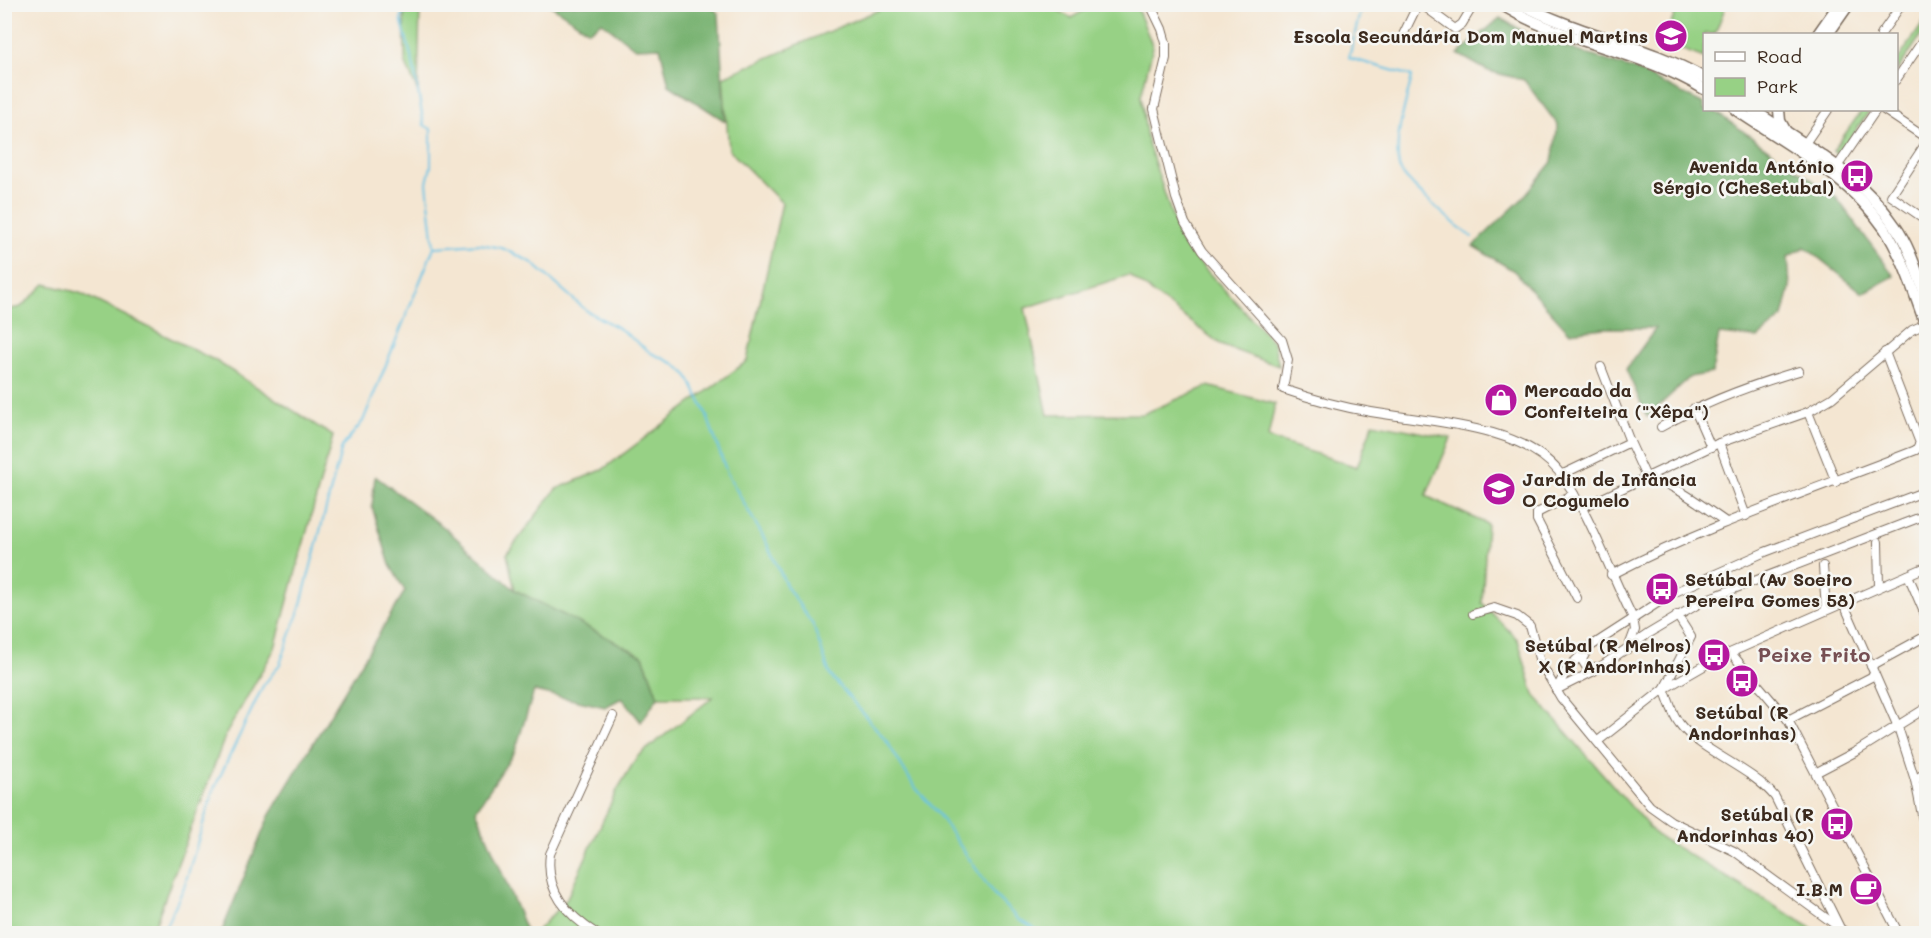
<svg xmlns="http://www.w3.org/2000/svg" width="1931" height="938" font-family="Mali,sans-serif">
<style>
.green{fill:#97d185;stroke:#697e52;stroke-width:1.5}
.forest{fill:#79b372;stroke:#5a6e48;stroke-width:1.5}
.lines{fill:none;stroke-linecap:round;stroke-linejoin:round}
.stream{stroke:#67c3e5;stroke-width:2}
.street-casing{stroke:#7c6c5d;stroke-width:10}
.secondary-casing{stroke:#7c6c5d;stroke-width:13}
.street{stroke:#fff;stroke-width:8}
.secondary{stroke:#fff;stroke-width:10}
.labels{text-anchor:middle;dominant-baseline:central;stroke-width:5;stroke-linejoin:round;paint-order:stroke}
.poi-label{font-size:18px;font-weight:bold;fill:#3b2a1e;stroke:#f6f6f2;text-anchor:end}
.neighbourhood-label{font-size:20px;font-weight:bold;fill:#764f53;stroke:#f6f6f2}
</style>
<rect width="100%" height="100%" fill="#f6f6f2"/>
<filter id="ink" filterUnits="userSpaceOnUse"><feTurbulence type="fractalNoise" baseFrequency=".0167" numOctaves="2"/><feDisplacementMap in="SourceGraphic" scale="12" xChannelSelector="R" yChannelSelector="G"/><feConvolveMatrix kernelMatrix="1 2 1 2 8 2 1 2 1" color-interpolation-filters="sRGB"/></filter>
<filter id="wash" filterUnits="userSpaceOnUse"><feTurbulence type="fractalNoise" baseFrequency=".008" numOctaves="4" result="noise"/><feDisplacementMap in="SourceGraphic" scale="24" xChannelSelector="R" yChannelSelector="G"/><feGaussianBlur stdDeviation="1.35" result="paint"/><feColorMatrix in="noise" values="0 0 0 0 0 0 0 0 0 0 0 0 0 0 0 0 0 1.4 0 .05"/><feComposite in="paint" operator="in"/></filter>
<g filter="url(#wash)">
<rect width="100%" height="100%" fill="#f4e6d2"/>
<!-- green -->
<g class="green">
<polygon points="404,5 420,5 418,92 405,62"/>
<polygon points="890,5 1050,5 1071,18 1094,5 1136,5 1153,47 1141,96 1147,140 1181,243 1274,343 1279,366 1223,346 1129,275 1025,308 1048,415 1143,414 1208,386 1275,404 1268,438 1357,467 1373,423 1451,438 1426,496 1487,524 1482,603 1518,640 1534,695 1656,835 1820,933 535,933 566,900 617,790 637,757 713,697 658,697 643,656 515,590 507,554 556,489 602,470 747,361 782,203 729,150 723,77"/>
<polygon points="1678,5 1726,5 1715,34 1704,34 1704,58 1664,43"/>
<polygon points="1926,19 1926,28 1897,71 1897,61"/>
<polygon points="1862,110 1870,110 1839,155 1833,151"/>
<polygon points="45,284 80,293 216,361 333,436 275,648 226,734 152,933 5,933 5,310 21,307"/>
</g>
<!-- forest -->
<g class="forest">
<polygon points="550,5 710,5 719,14 725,121 669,85 660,47 635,48 602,22 589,31"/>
<polygon points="1500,18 1529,35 1638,71 1704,104 1704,110 1713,110 1836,197 1894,276 1863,293 1805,247 1788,257 1790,288 1783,317 1758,338 1719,334 1712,373 1690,377 1647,417 1626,369 1656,328 1604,328 1569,332 1514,271 1473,246 1522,199 1552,162 1558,125 1524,80 1488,71 1458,54"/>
<polygon points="375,476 445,528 515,590 643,656 658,697 641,722 622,698 605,707 534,691 515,751 476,810 527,933 221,933 269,816 405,591 390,565 372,507"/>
</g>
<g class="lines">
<!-- stream -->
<g class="stream">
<path d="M1359 4 1361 8 1349 58 1412 76C1406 104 1393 139 1399 167 1402 180 1458 227 1472 237"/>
<polyline points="435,247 480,244 502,248 531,262 587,311 620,329 651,353 675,364 688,376 706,413 727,473 766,542 787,587 813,625 830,675 886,740 914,786 936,811 995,896 1019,920 1045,934"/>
<polyline points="162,934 184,887 213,791 263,686 280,664 300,608 342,447 363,421 434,247 427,183 431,166 431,129 424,125 413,63 401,19 406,4"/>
</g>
</g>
</g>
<g filter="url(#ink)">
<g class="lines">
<!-- street casing -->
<g class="street-casing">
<g id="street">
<path d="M1150 4 1162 29 1166 43V58L1154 109 1176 198 1185 223 1202 251 1282 340 1288 360 1283 389C1312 399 1341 407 1371 412 1427 422 1521 424 1559 472 1588 508 1611 575 1633 618L1635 630 1628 649"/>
<polyline points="1421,4 1455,29 1462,24 1474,4"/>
<polyline points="1881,34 1902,4"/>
<polyline points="1401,39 1418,4"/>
<polyline points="1896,80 1926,36"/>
<polyline points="1884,110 1926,138"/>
<polyline points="1926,143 1891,196 1926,220"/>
<polyline points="1804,145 1828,110"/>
<polyline points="1837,167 1876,110"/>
<polyline points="1601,367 1630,442"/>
<polyline points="1694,408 1711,447"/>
<polyline points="1808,412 1836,482"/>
<path d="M1661 427C1705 402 1751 385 1799 371"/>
<polyline points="1719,443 1746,516"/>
<polyline points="1561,475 1630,442 1646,477"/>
<path d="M1646 477C1677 485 1701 505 1726 522"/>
<polyline points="1574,494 1537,513 1537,520 1577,598"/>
<polyline points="1581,508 1719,443 1808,412 1832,398 1912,330 1926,324"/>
<polyline points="1878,542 1879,587"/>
<polyline points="1823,566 1826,610"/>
<path d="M1611 575C1709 524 1814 490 1916 450L1920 443 1885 352"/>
<polyline points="1908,575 1926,617"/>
<polyline points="1843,602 1898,727 1915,780 1926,835"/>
<polyline points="1473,614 1494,608 1517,616 1530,626 1540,662 1561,698 1650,806 1671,821 1734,851 1848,934"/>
<path d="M1677 615 1691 637 1664 689C1669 700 1672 714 1679 723 1699 751 1751 767 1775 797L1839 926"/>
<polyline points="1586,652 1582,660 1587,668 1596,667"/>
<polyline points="1731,653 1788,720 1899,934"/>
<polyline points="1871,666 1926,636"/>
<polyline points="1556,690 1568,668 1588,648 1673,593 1765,552 1926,491"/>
<polyline points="1556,690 1594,671 1648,634 1705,600 1926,515"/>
<polyline points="1788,720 1875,675"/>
<polyline points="1598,741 1664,689 1716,659 1926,567"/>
<polyline points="1817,772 1857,751 1926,708"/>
<polyline points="1915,780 1926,772"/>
<path d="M597 934C567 915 545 891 550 854L613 716"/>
</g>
</g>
<!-- secondary casing -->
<g class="secondary-casing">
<g id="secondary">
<path d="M1501 4C1564 44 1641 50 1704 89"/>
<path d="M1521 4C1580 35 1646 45 1704 78"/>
<polyline points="1818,34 1839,4"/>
<polyline points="1828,34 1849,4"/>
<path d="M1736 110C1787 145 1849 176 1885 229 1904 259 1914 293 1926 326"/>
<path d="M1753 110C1803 144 1861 174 1895 226 1910 247 1917 273 1926 297"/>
<polyline points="1779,110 1780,121 1785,130"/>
</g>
</g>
<!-- street -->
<use href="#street" class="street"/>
<!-- secondary -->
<use href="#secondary" class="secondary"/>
</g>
</g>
<!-- icons -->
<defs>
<g id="school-disc" transform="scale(1.725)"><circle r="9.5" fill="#b5179e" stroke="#f6f6f2"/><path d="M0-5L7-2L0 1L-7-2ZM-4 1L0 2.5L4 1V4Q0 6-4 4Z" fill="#fff"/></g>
<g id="bus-disc" transform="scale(1.725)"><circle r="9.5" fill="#b5179e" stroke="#f6f6f2"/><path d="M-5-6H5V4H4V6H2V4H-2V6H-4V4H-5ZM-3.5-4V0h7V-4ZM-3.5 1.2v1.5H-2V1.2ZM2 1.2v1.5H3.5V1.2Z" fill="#fff"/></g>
<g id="shop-disc" transform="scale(1.725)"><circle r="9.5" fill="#b5179e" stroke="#f6f6f2"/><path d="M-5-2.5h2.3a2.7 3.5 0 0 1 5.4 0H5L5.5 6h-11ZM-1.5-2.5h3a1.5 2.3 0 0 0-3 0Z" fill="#fff"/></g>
<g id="cafe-disc" transform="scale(1.725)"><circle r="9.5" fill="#b5179e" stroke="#f6f6f2"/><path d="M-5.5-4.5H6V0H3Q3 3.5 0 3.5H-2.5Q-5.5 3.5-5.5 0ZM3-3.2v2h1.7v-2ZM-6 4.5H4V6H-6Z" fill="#fff"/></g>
</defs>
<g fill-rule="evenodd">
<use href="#school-disc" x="1671" y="36"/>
<use href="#bus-disc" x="1857" y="176"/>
<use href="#shop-disc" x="1501" y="400"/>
<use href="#school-disc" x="1499" y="489"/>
<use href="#bus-disc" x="1662" y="589"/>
<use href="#bus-disc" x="1714" y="655"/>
<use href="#bus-disc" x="1742" y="681"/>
<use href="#bus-disc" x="1837" y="824"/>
<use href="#cafe-disc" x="1866" y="889"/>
</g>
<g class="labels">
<!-- poi labels -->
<g class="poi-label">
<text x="1648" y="36">Escola Secundária Dom Manuel Martins</text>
<text x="1834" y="166">Avenida António<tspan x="1834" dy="21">Sérgio (CheSetubal)</tspan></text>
<text x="1524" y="390" text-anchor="start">Mercado da<tspan x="1524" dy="21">Confeiteira ("Xêpa")</tspan></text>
<text x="1522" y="479" text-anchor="start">Jardim de Infância<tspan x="1522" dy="21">O Cogumelo</tspan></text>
<text x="1685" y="579" text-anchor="start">Setúbal (Av Soeiro<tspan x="1685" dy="21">Pereira Gomes 58)</tspan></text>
<text x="1691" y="645">Setúbal (R Melros)<tspan x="1691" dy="21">X (R Andorinhas)</tspan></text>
<text x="1742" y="712" text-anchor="middle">Setúbal (R<tspan x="1742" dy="21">Andorinhas)</tspan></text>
<text x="1814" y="814">Setúbal (R<tspan x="1814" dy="21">Andorinhas 40)</tspan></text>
<text x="1843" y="889">I.B.M</text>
</g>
<!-- neighbourhood labels -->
<g class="neighbourhood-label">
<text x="1814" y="654">Peixe Frito</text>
</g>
</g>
<!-- margin -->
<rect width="1931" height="938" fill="none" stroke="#f6f6f2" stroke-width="24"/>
<!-- legend -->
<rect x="1703" y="33" width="195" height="78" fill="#f6f6f2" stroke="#aba49d" stroke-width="1.5"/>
<rect x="1715" y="52" width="30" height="9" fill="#ffffff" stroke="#aba49d" stroke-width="1.5"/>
<text x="1757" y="63" font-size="18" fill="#3b2a1e">Road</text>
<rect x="1715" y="78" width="30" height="18" fill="#97d185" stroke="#aba49d" stroke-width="1.5"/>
<text x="1757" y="93" font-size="18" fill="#3b2a1e">Park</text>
</svg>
